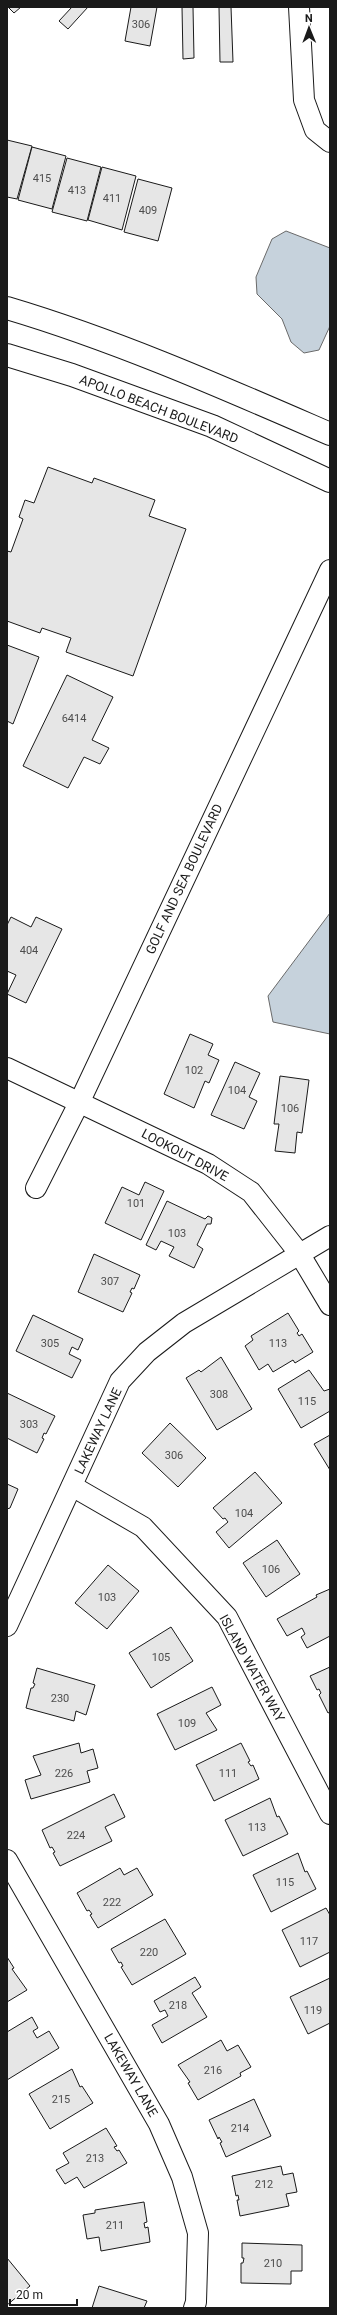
<svg xmlns="http://www.w3.org/2000/svg" width="337" height="2315" font-family="Roboto,sans-serif">
<style>
.water{fill:#c6d2dc;stroke:#6a6a6a}
.building{fill:#e6e6e6;stroke:#1a1a1a}
.lines{fill:none;stroke-linecap:round;stroke-linejoin:round}
.minor-casing{stroke:#1a1a1a;stroke-width:22}
.secondary-casing{stroke:#1a1a1a;stroke-width:24}
.minor{stroke:#fff;stroke-width:20}
.secondary{stroke:#fff;stroke-width:22}
.labels{text-anchor:middle;dominant-baseline:central;stroke-width:3;stroke-linejoin:round;paint-order:stroke}
.number-label{font-size:11px;fill:#4d4d4d}
.street-label{font-size:13px;fill:#1a1a1a;stroke:#fff}
</style>
<rect width="100%" height="100%" fill="#fff"/>
<!-- water -->
<g class="water">
<polygon points="286,231 330,248 330,326 319,350 304,353 291,342 282,319 257,294 256,277 272,239"/>
<polygon points="330,913 330,1034 273,1022 268,996"/>
</g>
<!-- building -->
<g class="building">
<polygon points="8,7 21,7 14,13"/>
<polygon points="72,7 88,7 68,29 59,21"/>
<polygon points="131,7 157,7 150,46 125,41"/>
<polygon points="182,7 193,7 194,58 183,59"/>
<polygon points="219,7 231,7 233,62 220,62"/>
<polygon points="7,140 32,146 17,199 7,197"/>
<polygon points="32,147 66,156 52,209 18,200"/>
<polygon points="67,158 101,167 87,221 52,212"/>
<polygon points="102,167 136,176 122,230 88,220"/>
<polygon points="138,179 172,188 158,241 124,232"/>
<polygon points="48,467 92,483 94,478 155,500 149,516 186,529 133,676 66,652 71,638 42,628 40,633 7,621 7,551 11,552 23,519 19,517 25,500 34,503"/>
<polygon points="7,645 39,657 13,724 7,721"/>
<polygon points="67,675 113,697 92,740 109,748 100,764 84,757 68,788 23,766"/>
<polygon points="11,917 31,927 36,917 62,929 26,1003 7,994 16,975 7,971 7,925"/>
<polygon points="190,1034 213,1044 208,1055 219,1060 209,1083 205,1081 194,1108 164,1094"/>
<polygon points="235,1062 260,1073 249,1097 257,1101 244,1129 211,1115"/>
<polygon points="280,1076 309,1080 302,1133 297,1132 295,1153 275,1151 279,1124 274,1124"/>
<polygon points="145,1182 164,1191 141,1240 105,1223 122,1187 139,1195"/>
<polygon points="167,1201 205,1219 208,1216 212,1218 211,1224 207,1224 197,1245 203,1249 194,1268 169,1256 174,1247 161,1241 156,1250 146,1245"/>
<polygon points="94,1254 140,1275 134,1289 132,1288 130,1292 132,1293 123,1312 78,1292"/>
<polygon points="288,1313 299,1331 297,1333 299,1336 302,1334 313,1352 295,1363 293,1360 273,1372 268,1364 259,1370 245,1346 253,1340 251,1336"/>
<polygon points="33,1315 83,1339 78,1350 72,1347 69,1354 81,1360 72,1378 16,1351"/>
<polygon points="221,1357 252,1409 217,1430 186,1378 199,1370 201,1372"/>
<polygon points="309,1370 324,1391 330,1389 330,1411 301,1428 278,1389"/>
<polygon points="7,1393 55,1416 46,1434 44,1433 42,1438 44,1439 37,1453 7,1438"/>
<polygon points="170,1423 206,1458 178,1487 142,1453"/>
<polygon points="330,1435 330,1470 314,1444"/>
<polygon points="255,1472 282,1503 229,1548 216,1532 228,1522 225,1518 223,1519 213,1508"/>
<polygon points="7,1484 18,1489 10,1508 7,1509"/>
<polygon points="277,1540 300,1574 266,1597 243,1563"/>
<polygon points="108,1565 139,1591 107,1629 75,1603"/>
<polygon points="330,1589 330,1636 307,1648 301,1637 305,1634 302,1628 287,1636 277,1619 317,1597 316,1595"/>
<polygon points="171,1627 193,1661 151,1688 129,1653"/>
<polygon points="330,1667 330,1712 328,1713 319,1695 321,1693 319,1689 317,1690 310,1676"/>
<polygon points="37,1668 95,1685 86,1715 76,1711 74,1721 26,1708 31,1688 33,1688 35,1684 33,1683"/>
<polygon points="212,1687 221,1705 206,1713 217,1730 175,1750 157,1714"/>
<polygon points="79,1743 81,1753 93,1749 98,1768 87,1771 90,1782 31,1799 25,1780 41,1775 33,1756"/>
<polygon points="241,1743 250,1761 248,1762 251,1766 253,1765 259,1779 214,1801 196,1765"/>
<polygon points="114,1794 125,1817 105,1827 112,1841 60,1866 53,1853 55,1852 52,1847 50,1848 42,1830"/>
<polygon points="270,1798 277,1817 279,1816 288,1834 243,1856 225,1820"/>
<polygon points="298,1853 305,1872 307,1871 316,1889 271,1912 253,1875"/>
<polygon points="120,1868 124,1875 137,1868 153,1895 98,1928 90,1915 92,1914 89,1910 87,1911 77,1893"/>
<polygon points="326,1908 330,1915 330,1952 300,1967 282,1930"/>
<polygon points="165,1919 186,1954 132,1985 121,1967 123,1966 121,1962 119,1963 111,1949"/>
<polygon points="7,1957 14,1968 12,1969 27,1990 7,2002"/>
<polygon points="195,1977 201,1987 192,1993 207,2017 162,2043 152,2025 168,2016 165,2010 160,2012 154,2001"/>
<polygon points="330,1978 330,2023 308,2034 290,1997"/>
<polygon points="32,2017 38,2028 33,2031 37,2038 49,2031 59,2048 7,2080 7,2032"/>
<polygon points="221,2040 227,2051 238,2045 251,2067 240,2073 241,2076 198,2100 188,2083 190,2082 178,2065"/>
<polygon points="72,2069 80,2087 82,2086 93,2103 50,2129 29,2094"/>
<polygon points="254,2099 271,2136 226,2157 220,2143 222,2142 219,2137 218,2139 209,2120"/>
<polygon points="106,2128 117,2146 114,2147 117,2151 119,2150 127,2163 84,2188 77,2177 65,2184 56,2170 69,2163 63,2153"/>
<polygon points="281,2166 283,2175 293,2173 297,2192 286,2194 289,2206 240,2216 237,2200 239,2200 238,2195 236,2196 232,2176"/>
<polygon points="144,2202 147,2222 144,2223 145,2228 148,2227 150,2242 101,2251 99,2237 87,2239 83,2215 95,2213 95,2210"/>
<polygon points="242,2243 302,2245 302,2271 291,2271 291,2284 241,2283 241,2263 243,2263 244,2258 242,2258"/>
<polygon points="7,2258 30,2286 7,2305"/>
<polygon points="99,2286 147,2301 144,2308 92,2308"/>
</g>
<g class="lines">
<!-- minor casing -->
<g class="minor-casing">
<g id="minor">
<polyline points="299,7 304,100 315,130 330,142"/>
<polyline points="7,1068 208,1164 251,1192 299,1253 330,1305"/>
<polyline points="36,1188 80,1101 330,570"/>
<polyline points="72,1486 143,1527 227,1617 330,1814"/>
<polyline points="7,1626 120,1381 147,1352 184,1323 330,1236"/>
<polyline points="7,1860 159,2124 182,2177 198,2233 196,2302 194,2308"/>
</g>
</g>
<!-- secondary casing -->
<g class="secondary-casing">
<g id="secondary">
<path d="M7 308C118 341 224 388 330 434"/>
<polyline points="7,355 72,375 212,426 330,481"/>
</g>
</g>
<!-- minor -->
<use href="#minor" class="minor"/>
<!-- secondary -->
<use href="#secondary" class="secondary"/>
</g>
<g class="labels">
<!-- number labels -->
<g class="number-label">
<text x="141" y="24">306</text>
<text x="42" y="178">415</text>
<text x="77" y="190">413</text>
<text x="112" y="198">411</text>
<text x="148" y="210">409</text>
<text x="74" y="718">6414</text>
<text x="29" y="950">404</text>
<text x="194" y="1070">102</text>
<text x="237" y="1090">104</text>
<text x="290" y="1108">106</text>
<text x="136" y="1203">101</text>
<text x="177" y="1233">103</text>
<text x="110" y="1281">307</text>
<text x="50" y="1343">305</text>
<text x="278" y="1343">113</text>
<text x="219" y="1394">308</text>
<text x="307" y="1401">115</text>
<text x="29" y="1424">303</text>
<text x="174" y="1455">306</text>
<text x="244" y="1513">104</text>
<text x="271" y="1569">106</text>
<text x="107" y="1597">103</text>
<text x="161" y="1657">105</text>
<text x="60" y="1698">230</text>
<text x="187" y="1723">109</text>
<text x="64" y="1773">226</text>
<text x="228" y="1773">111</text>
<text x="257" y="1827">113</text>
<text x="76" y="1835">224</text>
<text x="285" y="1882">115</text>
<text x="112" y="1902">222</text>
<text x="309" y="1941">117</text>
<text x="149" y="1952">220</text>
<text x="178" y="2005">218</text>
<text x="313" y="2010">119</text>
<text x="213" y="2070">216</text>
<text x="61" y="2099">215</text>
<text x="240" y="2128">214</text>
<text x="95" y="2158">213</text>
<text x="264" y="2184">212</text>
<text x="115" y="2225">211</text>
<text x="273" y="2263">210</text>
</g>
<!-- street labels -->
<g class="street-label">
<text transform="translate(159 409) rotate(21)">APOLLO BEACH BOULEVARD</text>
<text transform="translate(184 879) rotate(-65)">GOLF AND SEA BOULEVARD</text>
<text transform="translate(185 1155) rotate(28)">LOOKOUT DRIVE</text>
<text transform="translate(98 1431) rotate(-65)">LAKEWAY LANE</text>
<text transform="translate(252 1668) rotate(61)">ISLAND WATER WAY</text>
<text transform="translate(131 2075) rotate(60)">LAKEWAY LANE</text>
</g>
</g>
<!-- border -->
<rect width="337" height="2315" fill="none" stroke="#1a1a1a" stroke-width="16"/>
<!-- north arrow -->
<g transform="translate(309 28) rotate(359)" stroke="#ffffff" stroke-width="3" paint-order="stroke">
<path d="M0-3L7 15L0 10L-7 15Z" fill="#1a1a1a"/>
<text y="-6" font-size="11" font-weight="bold" text-anchor="middle" fill="#1a1a1a">N</text>
</g>
<!-- scale -->
<path d="M10 2299v6h67v-6" fill="none" stroke="#1a1a1a" stroke-width="2"/>
<text x="16" y="2299" font-size="12" fill="#1a1a1a" stroke="#ffffff" stroke-width="3" paint-order="stroke">20 m</text>
</svg>
